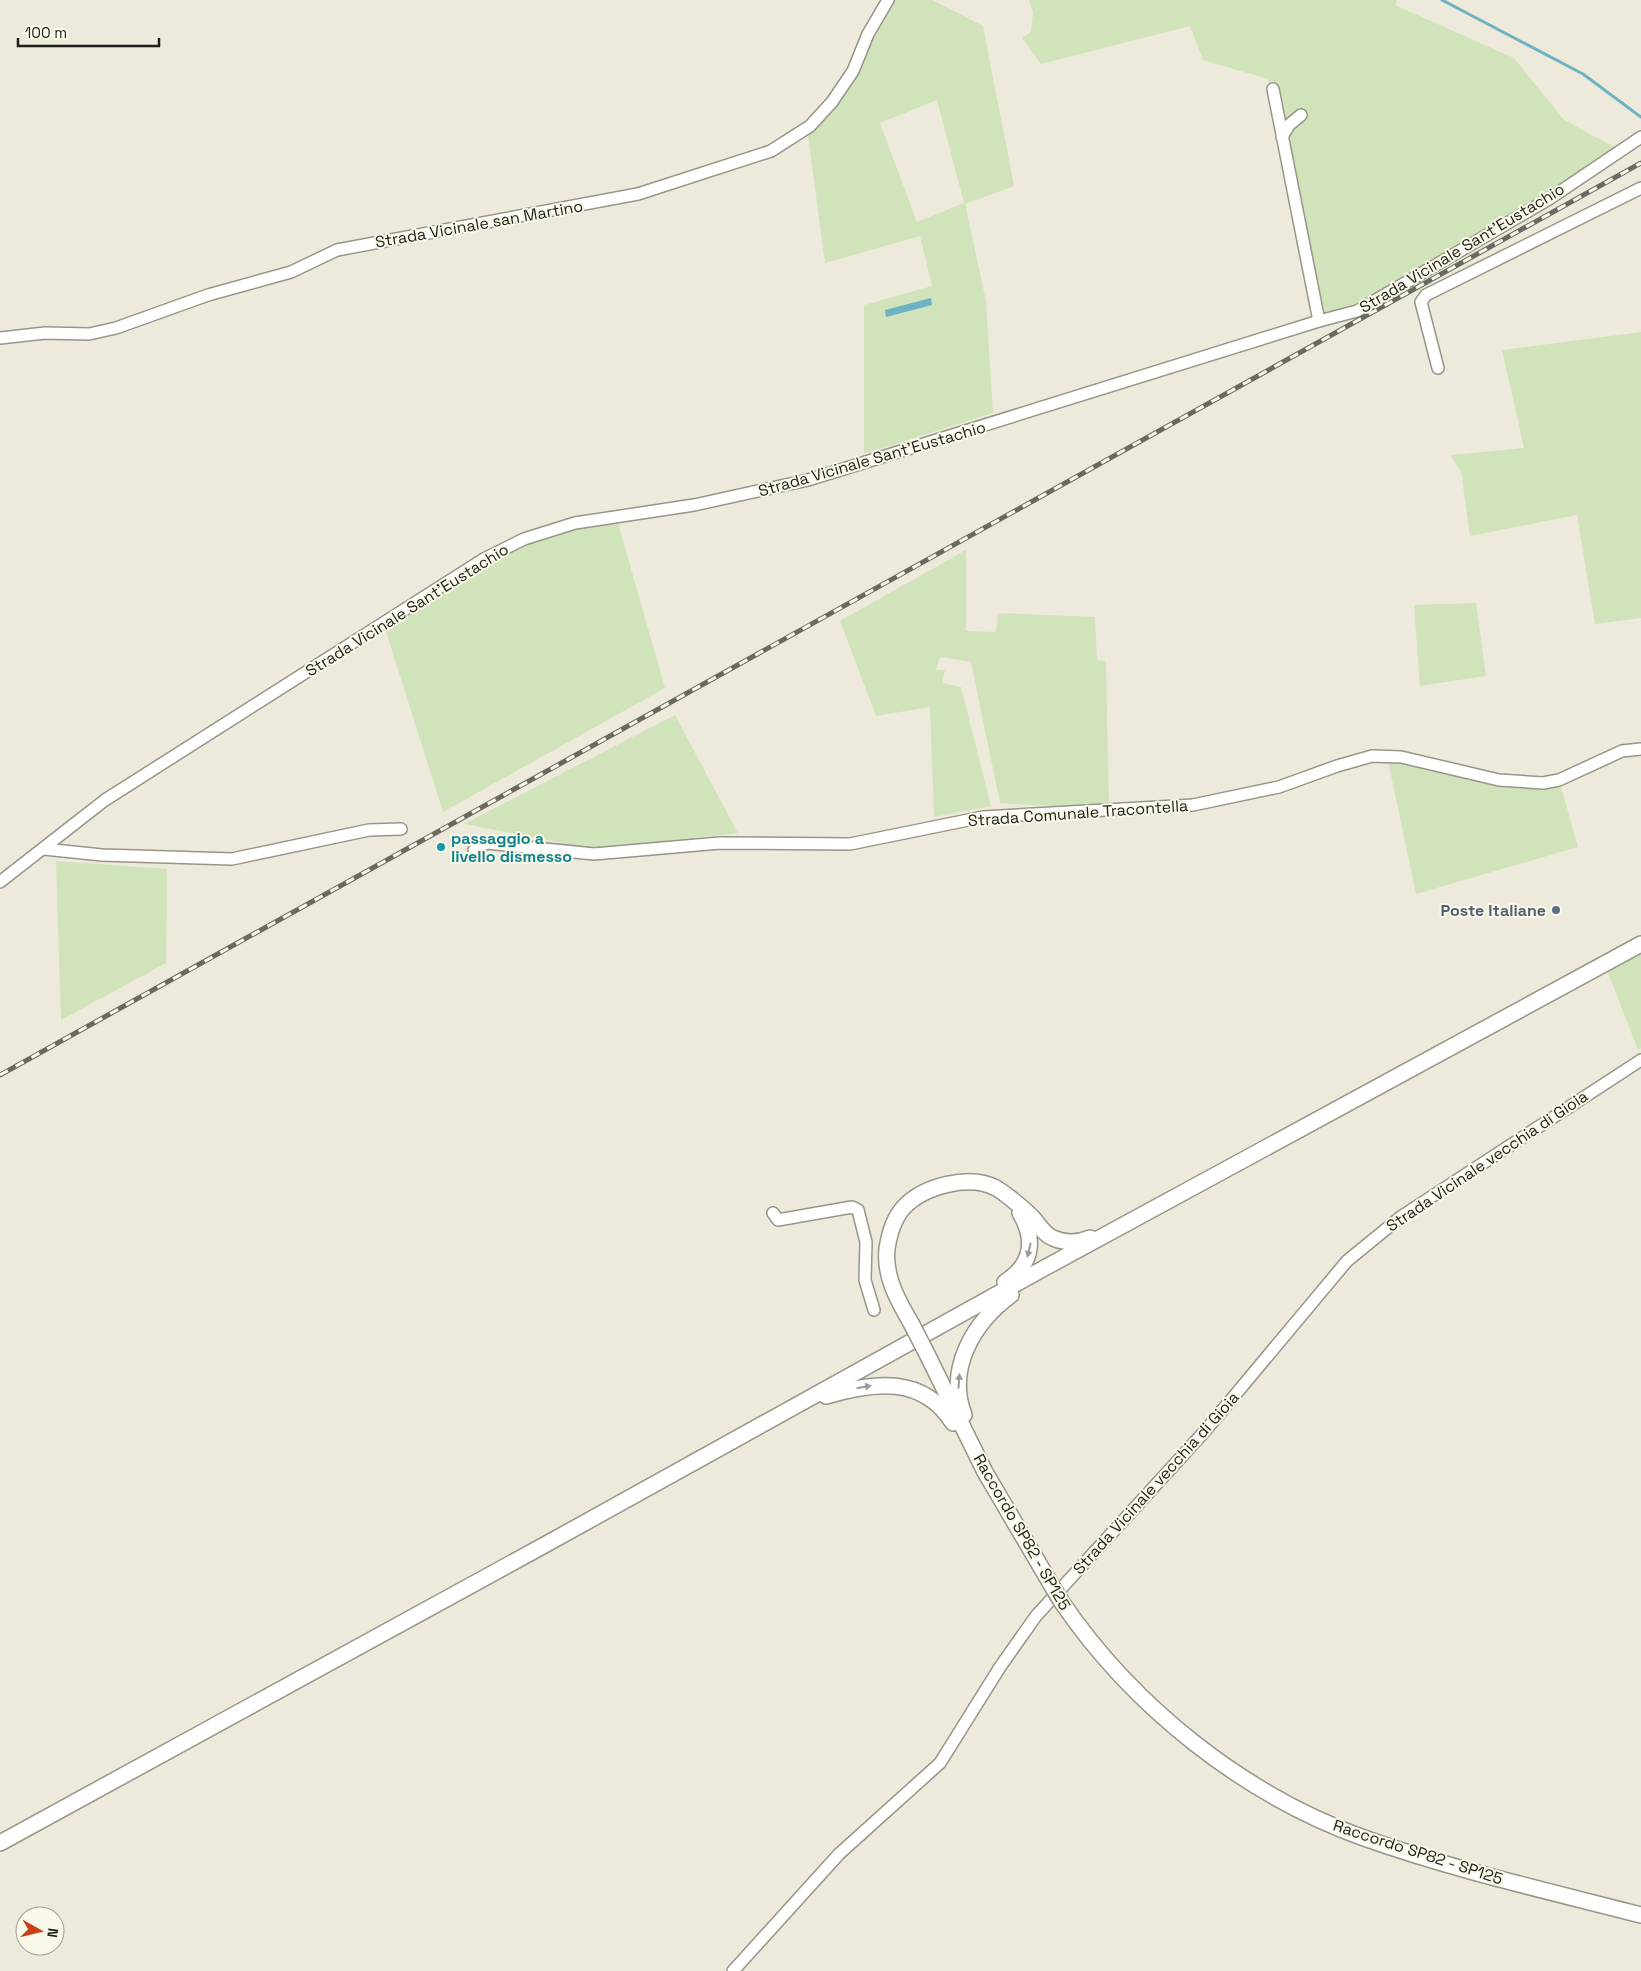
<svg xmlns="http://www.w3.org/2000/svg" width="1641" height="1971" font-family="'Space Grotesk',sans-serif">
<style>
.green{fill:#d0e3ba;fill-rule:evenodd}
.water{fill:#6fb2c3}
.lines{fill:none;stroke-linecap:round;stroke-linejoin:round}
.stream{stroke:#6fb2c3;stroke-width:3}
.street-casing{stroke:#989587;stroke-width:14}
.secondary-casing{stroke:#989587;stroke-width:18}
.street{stroke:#fff;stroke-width:11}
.secondary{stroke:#fff;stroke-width:15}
.rail-casing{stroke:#6a6960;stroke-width:5}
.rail{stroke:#faf8e8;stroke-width:3;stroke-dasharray:9;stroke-linecap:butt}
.secondary-bridge-casing{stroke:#989587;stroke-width:18;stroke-linecap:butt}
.secondary-bridge{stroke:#fff;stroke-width:15}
.oneway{fill:#9a9a98}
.culture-dot{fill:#0f9aa8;stroke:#faf8e8;stroke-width:2}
.service-dot{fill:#5c6f8a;stroke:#faf8e8;stroke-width:2}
.labels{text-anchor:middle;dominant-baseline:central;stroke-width:4;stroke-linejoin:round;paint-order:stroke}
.street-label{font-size:16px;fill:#1f1f19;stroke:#faf8e8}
.culture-label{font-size:16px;font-weight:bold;fill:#0d838f;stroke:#faf8e8;text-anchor:start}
.service-label{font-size:16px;font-weight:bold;fill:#4e5e75;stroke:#faf8e8;text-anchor:end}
</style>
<rect width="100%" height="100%" fill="#edeadb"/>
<!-- green -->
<g class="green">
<path d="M895 0H932L983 26 1014 186 965 204 986 301 993 413 864 454V305L932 286 920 236 825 263 807 128 858 66ZM937 100 964 203 917 222 880 123Z"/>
<polygon points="1029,0 1397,0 1395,5 1514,58 1564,120 1616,148 1576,178 1374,296 1319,317 1268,79 1203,60 1190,26 1041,64 1022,38 1031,32 1033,12"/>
<polygon points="1641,332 1641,618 1595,624 1577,515 1470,536 1461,471 1450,455 1524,448 1502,350"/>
<polygon points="616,516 665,688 443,812 383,622 535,534"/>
<polygon points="966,550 966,631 996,632 998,613 1095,617 1097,660 1106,661 1109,809 1000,803 971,662 940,657 936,670 945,670 942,683 961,687 991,806 934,817 930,707 876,716 840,621"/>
<polygon points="1476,603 1486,676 1420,686 1414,605"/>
<polygon points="675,715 738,833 595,849 464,824"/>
<polygon points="1387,756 1492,778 1559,780 1578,847 1416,894"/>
<polygon points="56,861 167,869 166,963 61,1020"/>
<polygon points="1641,944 1641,1048 1638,1050 1606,967"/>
</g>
<!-- water -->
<polygon class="water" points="931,298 932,305 886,317 885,310"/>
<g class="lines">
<!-- stream -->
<polyline class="stream" points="1442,0 1583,74 1641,117"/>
<!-- street casing -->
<g class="street-casing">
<g id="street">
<polyline points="1273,89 1319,321"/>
<polyline points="1282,137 1289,125 1301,115"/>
<polyline points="0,338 45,333 89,334 116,328 208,295 291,272 337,250 638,194 771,151 810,126 832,102 853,71 868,34 888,0"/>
<polyline points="1438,368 1421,302 1426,295 1641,188"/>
<polyline points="44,849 102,855 232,859 369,830 401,829"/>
<polyline points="474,850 487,843 594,854 720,843 850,844 983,817 1193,805 1279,787 1337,766 1372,756 1401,757 1499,780 1543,783 1559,780 1622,751 1641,749"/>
<polyline points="0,882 105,800 484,559 524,539 575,523 694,505 808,480 1319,321 1357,311 1549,199 1641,137"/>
<polyline points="773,1213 778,1220 852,1207 858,1210 866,1242 865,1280 874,1310"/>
<polyline points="733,1971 839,1854 940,1763 1000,1667 1036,1616 1205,1431 1347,1261 1402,1216 1641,1060"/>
</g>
</g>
<!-- secondary casing -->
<g class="secondary-casing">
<g id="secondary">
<path d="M1005 1282C1032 1265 1036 1240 1020 1213"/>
<path d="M911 1323C898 1301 884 1276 887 1249 889 1235 894 1218 904 1207 924 1186 969 1174 996 1188 1005 1193 1024 1209 1032 1217 1039 1224 1043 1234 1053 1238 1064 1243 1078 1243 1090 1238"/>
<polyline points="926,1352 985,1472 1052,1586"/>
<path d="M826 1396C873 1382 923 1375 953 1423"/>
<path d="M964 1415C946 1368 974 1322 1011 1295"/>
<path d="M1061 1601C1133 1707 1244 1795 1364 1838 1454 1870 1548 1891 1641 1915"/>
<polyline points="0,1843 550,1542 1048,1266 1641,944"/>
</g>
</g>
<!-- street -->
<use href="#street" class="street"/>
<!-- secondary -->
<use href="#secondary" class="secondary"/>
<!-- rail casing -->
<g class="rail-casing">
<polyline id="rail" points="0,1075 1641,163"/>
</g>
<!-- rail -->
<use href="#rail" class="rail"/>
<!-- secondary-bridge casing -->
<g class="secondary-bridge-casing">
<g id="secondary-bridge">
<polyline points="911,1323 926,1352"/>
<polyline points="1052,1586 1061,1601"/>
</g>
</g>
<!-- secondary-bridge -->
<use href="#secondary-bridge" class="secondary-bridge"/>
</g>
<!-- one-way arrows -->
<defs><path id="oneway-solid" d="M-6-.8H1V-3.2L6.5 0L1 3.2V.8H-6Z" transform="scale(1.25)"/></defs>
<g class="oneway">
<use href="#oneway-solid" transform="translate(1029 1250) rotate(103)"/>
<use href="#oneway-solid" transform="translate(959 1381) rotate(-86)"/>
<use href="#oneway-solid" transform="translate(864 1387) rotate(-10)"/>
</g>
<!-- markers -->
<circle class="culture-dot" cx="441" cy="847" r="5"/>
<circle class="service-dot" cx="1556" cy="910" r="5"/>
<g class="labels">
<!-- street labels -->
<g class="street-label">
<text transform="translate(479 224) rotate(-10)">Strada Vicinale san Martino</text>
<text transform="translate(1462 248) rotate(-31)">Strada Vicinale Sant'Eustachio</text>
<text transform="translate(872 459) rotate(-16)">Strada Vicinale Sant'Eustachio</text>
<text transform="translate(407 610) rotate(-32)">Strada Vicinale Sant'Eustachio</text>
<text transform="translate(1078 813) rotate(-4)">Strada Comunale Tracontella</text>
<text transform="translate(1487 1161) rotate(-34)">Strada Vicinale vecchia di Gioia</text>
<text transform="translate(1156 1483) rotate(-48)">Strada Vicinale vecchia di Gioia</text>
<text transform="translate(1022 1532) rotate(60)">Raccordo SP82 - SP125</text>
<text transform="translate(1418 1852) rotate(18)">Raccordo SP82 - SP125</text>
</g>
<!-- culture labels -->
<g class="culture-label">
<text x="451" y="838">passaggio a<tspan x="451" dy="18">livello dismesso</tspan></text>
</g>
<!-- service labels -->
<g class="service-label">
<text x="1546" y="910">Poste Italiane</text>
</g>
</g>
<!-- north arrow -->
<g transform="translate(40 1931) rotate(98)"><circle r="24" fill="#faf8e8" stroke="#a2a195"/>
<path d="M0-4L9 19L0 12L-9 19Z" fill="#c94116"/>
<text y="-8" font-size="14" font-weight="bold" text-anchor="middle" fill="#1f1f19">N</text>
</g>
<!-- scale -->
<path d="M18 38v8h141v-8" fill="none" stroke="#1f1f19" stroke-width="2.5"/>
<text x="25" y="38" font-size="15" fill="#1f1f19" stroke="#faf8e8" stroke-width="4" paint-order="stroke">100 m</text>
</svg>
